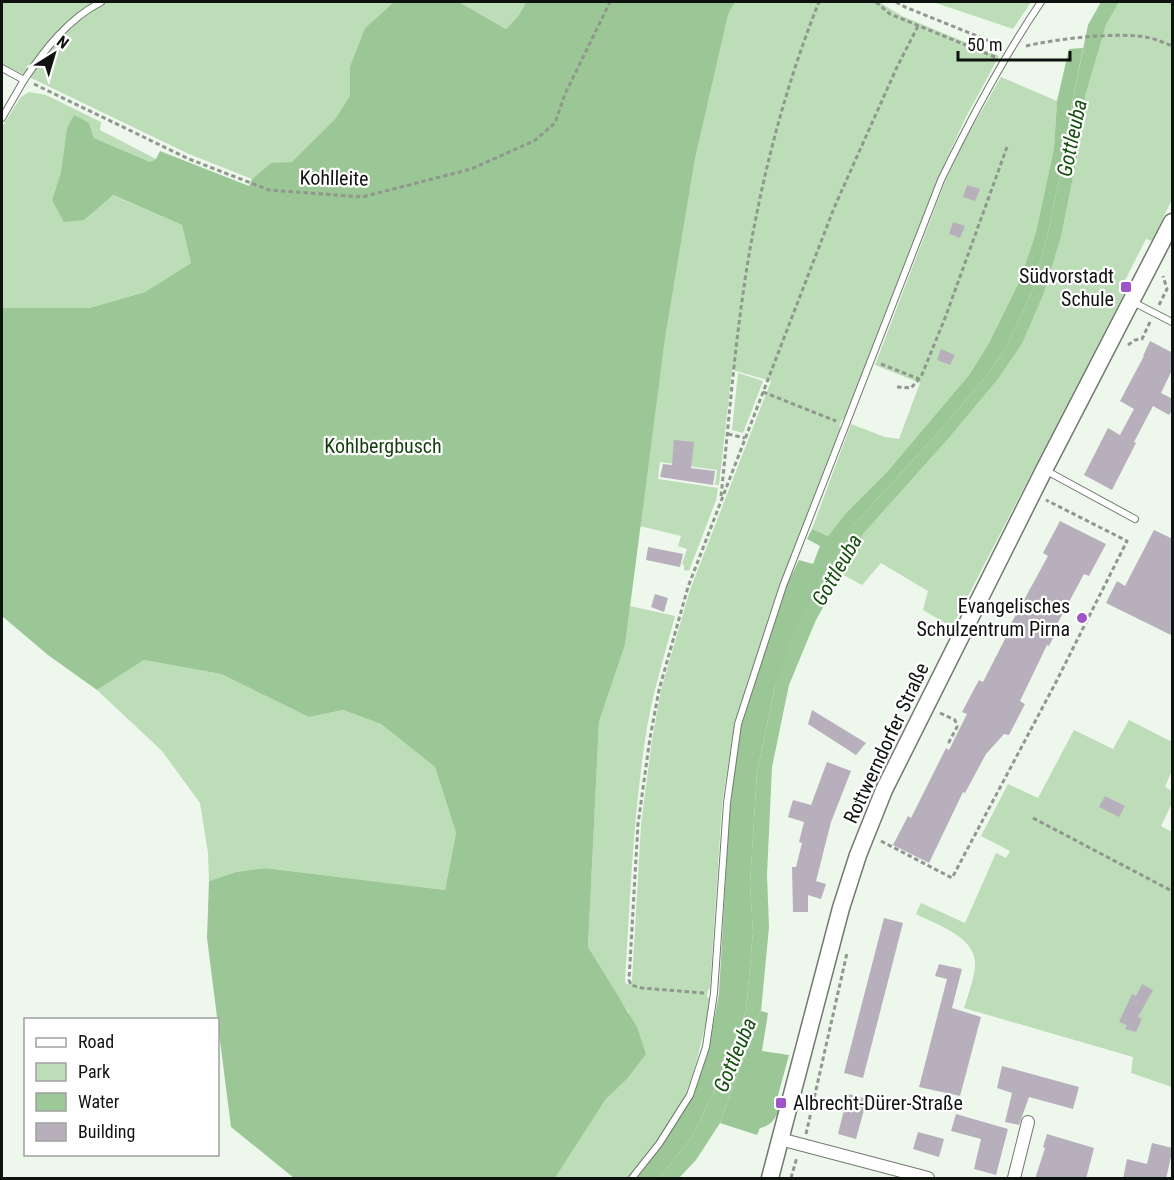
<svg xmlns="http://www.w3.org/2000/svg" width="1174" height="1180" font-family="'Roboto Condensed',sans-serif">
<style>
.green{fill:#bcddb7}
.forest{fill:#9bc695}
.water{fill:#9dc897}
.building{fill:#b7b0bc}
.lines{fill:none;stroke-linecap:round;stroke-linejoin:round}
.lane-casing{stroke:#717a6f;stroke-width:8}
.street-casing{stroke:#717a6f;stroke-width:14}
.secondary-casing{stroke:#717a6f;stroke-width:19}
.path{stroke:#90978f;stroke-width:3;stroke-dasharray:4.5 3;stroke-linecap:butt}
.lane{stroke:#fff;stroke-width:6}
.street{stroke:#fff;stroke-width:12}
.secondary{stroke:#fff;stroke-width:16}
.poi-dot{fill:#9e55c7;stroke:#fff;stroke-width:2}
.labels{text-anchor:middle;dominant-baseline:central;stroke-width:4.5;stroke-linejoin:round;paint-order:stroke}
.street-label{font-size:20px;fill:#0f130f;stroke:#fff}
.poi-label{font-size:20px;fill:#0f130f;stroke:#fff;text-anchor:end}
.park-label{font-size:20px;fill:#133e0e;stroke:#fff}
.water-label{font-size:21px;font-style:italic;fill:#154f0f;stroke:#fff}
</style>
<rect width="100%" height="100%" fill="#edf7ec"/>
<!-- green -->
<g class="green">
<polygon points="2,2 394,2 365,28 350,66 350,96 335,119 292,163 271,163 252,179 189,154 2,64"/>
<polygon points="459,2 526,2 519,15 506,29"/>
<path d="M735 2H879L902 16 999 56 964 121 936 182 845 419 842 420 839 426 842 428 779 588 734 727 722 805 710 988 708 990 707 997 711 999C704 1030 698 1063 686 1093 673 1124 649 1152 629 1178H555L606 1099 626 1080 629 1012 615 995 588 947 599 722 625 645 630 606 675 616C664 657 651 698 645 740 633 820 630 900 625 981L627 985 632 981 641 825 652 740 661 690 690 590 771 381 732 370 719 485H715L717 470 660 462 658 479 718 488 716 500 689 571 684 570V565L682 564 687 549 678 546 681 536 640 526 665 339 695 159 728 15Z"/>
<polygon points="933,2 1031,2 1013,29"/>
<polygon points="1119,2 1172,2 1172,199 1152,241 1146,239 1121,288 1126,290 952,627 923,610 928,591 881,563 862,585 840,573 863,534 948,439 998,379 1022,344 1044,293 1061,237 1079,147 1085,97 1106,25"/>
<polygon points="1001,77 1057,101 1054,148 1036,232 1020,280 989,343 969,375 887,472 847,512 828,536 812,529 851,424 885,437 899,439 920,383 875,365 945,182 962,145"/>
<polygon points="29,92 46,95 101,122 100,130 156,159 150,162 94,138 89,123 67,128 61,172 52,200 84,220 112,195 182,225 191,263 145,292 88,308 2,308 2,127 21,97"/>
<polygon points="738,373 763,381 743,433 732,430"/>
<polygon points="144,660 221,674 309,717 343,710 381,724 435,767 456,833 445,890 265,868 236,872 209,881 208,853 200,803 162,751 97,690"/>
<path d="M1129 720 1172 742V770L1165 787 1172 791V803L1161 826 1172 832V1087L1131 1073 1133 1057 964 1008C968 995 976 974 975 962 974 936 935 924 916 914L921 903 965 923 996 853 1006 858 1010 851 981 836 1008 784 1038 798 1074 730 1113 749Z"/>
</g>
<!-- forest -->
<g class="forest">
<polygon points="394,2 459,2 506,29 519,15 526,2 735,2 728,15 695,159 665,339 625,645 599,722 588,947 637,1027 646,1054 626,1080 606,1099 555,1178 294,1178 231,1127 207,938 209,881 236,872 265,868 445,890 456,833 435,767 381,724 343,710 309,717 221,674 144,660 97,690 48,655 2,616 2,308 89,308 145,292 191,263 182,225 113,195 84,220 64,222 52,200 61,172 67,128 74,115 89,123 94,138 150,162 156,159 160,151 249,186 252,179 271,163 292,162 335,119 350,96 350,66 365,28"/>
<polygon points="1083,48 1072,103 1066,147 1047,237 1031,294 1006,347 988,374 938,433 854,524 775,686 757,772 750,884 753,932 746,1011 714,1091 692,1137 659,1178 637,1178 662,1145 693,1095 709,1047 719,994 730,801 741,726 785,589 799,560 813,564 820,546 807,539 812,529 828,536 847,512 887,472 969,375 989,343 1020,280 1036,232 1054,148 1057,101 1069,49"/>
<path d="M761 1011 768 1013 762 1051 789 1055 775 1106 780 1108C775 1119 772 1125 760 1128L757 1135 720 1123Z"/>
</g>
<!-- water -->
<polygon class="water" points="1101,2 1119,2 1106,25 1085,97 1079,147 1061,237 1044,293 1022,344 998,379 948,439 863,534 815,622 789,685 772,767 767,875 769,927 761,1011 720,1123 696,1160 679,1178 659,1178 692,1137 714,1091 746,1011 753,932 750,884 757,772 775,686 788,644 830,558 854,524 938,433 988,374 1006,347 1031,294 1047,237 1066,147 1072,103 1088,25"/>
<!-- building -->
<g class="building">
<polygon points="967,185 980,189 975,201 963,197"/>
<polygon points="953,222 965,226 960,238 949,234"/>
<polygon points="1150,341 1173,353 1173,368 1161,393 1173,399 1173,409 1169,415 1153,406 1134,442 1136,443 1112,490 1084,475 1108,428 1120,435 1134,409 1120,401 1144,356 1143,356"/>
<polygon points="941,349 955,355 950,365 937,360"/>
<polygon points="674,440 694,442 691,468 715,471 713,485 660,477 663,464 672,465"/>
<polygon points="1060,521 1106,544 1089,576 1084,574 1055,628 1057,630 1049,646 1047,645 1020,701 1025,704 1009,735 1004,734 986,754 965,793 963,792 929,863 893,845 908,816 911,818 946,748 949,750 967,714 962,712 979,680 983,682 1005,639 1004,638 1008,629 1048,556 1043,553"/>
<polygon points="1154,530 1173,539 1173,636 1106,603 1117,581 1125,586"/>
<polygon points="648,547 683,554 680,567 646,560"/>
<polygon points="655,594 668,598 664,612 651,607"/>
<polygon points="812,710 866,743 856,755 808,724"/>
<polygon points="827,762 851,771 831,822 816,881 826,884 821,899 808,895 808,912 793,912 792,867 796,867 802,843 799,842 804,822 788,817 793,800 811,805"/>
<polygon points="1105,796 1125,806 1119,817 1099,807"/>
<polygon points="884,918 903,923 863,1078 844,1073"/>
<polygon points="939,964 962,969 952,1008 981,1017 960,1096 919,1087 947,979 935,976"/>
<polygon points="1142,984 1153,990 1138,1017 1142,1019 1136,1032 1125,1029 1127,1025 1119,1022 1132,994 1136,996"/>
<polygon points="1002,1066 1079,1087 1073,1109 1029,1097 1019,1125 1005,1122 1012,1093 997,1088"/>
<polygon points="848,1094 867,1099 856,1139 838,1134"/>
<polygon points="956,1114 1008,1129 996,1175 974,1169 981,1139 951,1131"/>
<polygon points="918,1132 944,1139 939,1157 913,1149"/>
<polygon points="1047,1134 1094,1148 1086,1179 1035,1179 1045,1148 1043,1147"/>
<polygon points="1152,1143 1173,1148 1166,1179 1123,1179 1127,1159 1147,1164"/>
</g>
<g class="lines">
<!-- lane casing -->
<g class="lane-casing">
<g id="lane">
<polyline points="2,68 24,80 2,118"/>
<path d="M24 80C45 49 68 19 101 2"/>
<polyline points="1133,302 1172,322"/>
<polyline points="1045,470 1135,519"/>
<path d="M632 1178 659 1144 690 1095 706 1047 714 993 727 803 738 724 783 586 941 180C971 118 1003 58 1041 2"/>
</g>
</g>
<!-- street casing -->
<g class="street-casing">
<g id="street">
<polyline points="780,1139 928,1178"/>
<polyline points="1014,1178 1028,1122"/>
</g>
</g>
<!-- secondary casing -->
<g class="secondary-casing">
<polyline id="secondary" points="770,1178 841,908 858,855 884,790 1044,470 1172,222"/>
</g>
<!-- path -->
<g class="path">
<polyline points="876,2 890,14 995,57"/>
<polyline points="896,2 905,7 1002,46"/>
<path d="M1026 46C1055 39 1121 31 1150 38 1158 40 1165 43 1172 46"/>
<polyline points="34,84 189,159 269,190 362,197 471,169 534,141 555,123 565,94 610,2"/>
<polyline points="1159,305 1167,289 1163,276"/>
<polyline points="1128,345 1135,340 1142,339 1150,322"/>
<polyline points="881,364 919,379 921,377 945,318 1007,147"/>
<polyline points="897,387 911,388 919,379"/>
<polyline points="763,392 836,421"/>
<polyline points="728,434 745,438"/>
<path d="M721 496C728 431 733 365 742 301 755 203 782 93 819 2"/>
<polyline points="940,713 955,720 957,727 949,742 952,744"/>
<polyline points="1033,818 1172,891"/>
<polyline points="881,841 952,878 1056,682 1127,541 1046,500"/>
<polyline points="704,993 642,988 631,985 629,980 638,824 650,738 659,690 688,587 834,208 897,67 918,26"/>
<polyline points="806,1134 847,953"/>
<polyline points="791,1178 797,1157"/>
</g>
<!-- lane -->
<use href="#lane" class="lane"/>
<!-- street -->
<use href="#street" class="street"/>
<!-- secondary -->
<use href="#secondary" class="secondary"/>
</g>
<!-- markers -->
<g class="poi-dot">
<rect x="1120" y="281" width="12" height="12" rx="3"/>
<circle cx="1082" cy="618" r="6"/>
<rect x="775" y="1097" width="12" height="12" rx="3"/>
</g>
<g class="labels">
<!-- street labels -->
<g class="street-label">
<text transform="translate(334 178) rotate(1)">Kohlleite</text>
<text transform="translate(886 743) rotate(-65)">Rottwerndorfer Straße</text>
</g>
<!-- poi labels -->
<g class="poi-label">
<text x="1114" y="276">Südvorstadt<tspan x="1114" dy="23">Schule</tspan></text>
<text x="1070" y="606">Evangelisches<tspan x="1070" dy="23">Schulzentrum Pirna</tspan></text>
<text x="793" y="1103" text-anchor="start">Albrecht-Dürer-Straße</text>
</g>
<!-- park labels -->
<g class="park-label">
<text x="383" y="446">Kohlbergbusch</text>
</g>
<!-- water labels -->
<g class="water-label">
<text transform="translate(1072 138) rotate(-78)">Gottleuba</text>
<text transform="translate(837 570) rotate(-60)">Gottleuba</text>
<text transform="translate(735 1055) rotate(-67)">Gottleuba</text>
</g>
</g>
<!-- border -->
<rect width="1174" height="1180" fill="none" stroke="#0f130f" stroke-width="6"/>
<!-- legend -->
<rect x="24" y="1018" width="195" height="138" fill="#ffffff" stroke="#9fa19f" stroke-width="1.5"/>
<rect x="36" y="1038" width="30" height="9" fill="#ffffff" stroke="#9fa19f" stroke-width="1.5"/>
<text x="78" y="1048" font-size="18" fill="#0f130f">Road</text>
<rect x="36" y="1063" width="30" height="18" fill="#bcddb7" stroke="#9fa19f" stroke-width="1.5"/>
<text x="78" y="1078" font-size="18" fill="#0f130f">Park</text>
<rect x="36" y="1093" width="30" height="18" fill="#9dc897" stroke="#9fa19f" stroke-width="1.5"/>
<text x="78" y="1108" font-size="18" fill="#0f130f">Water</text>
<rect x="36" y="1123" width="30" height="18" fill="#b7b0bc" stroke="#9fa19f" stroke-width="1.5"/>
<text x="78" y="1138" font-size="18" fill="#0f130f">Building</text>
<!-- north arrow -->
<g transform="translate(54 54) rotate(37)" stroke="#ffffff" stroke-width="4.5" paint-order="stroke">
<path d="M0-4.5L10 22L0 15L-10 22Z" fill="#0f130f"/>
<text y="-9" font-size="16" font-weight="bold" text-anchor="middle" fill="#0f130f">N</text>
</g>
<!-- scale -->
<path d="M958 51v9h112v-9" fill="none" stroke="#0f130f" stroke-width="3"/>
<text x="967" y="51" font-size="18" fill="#0f130f" stroke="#ffffff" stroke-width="4.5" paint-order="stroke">50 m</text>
</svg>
